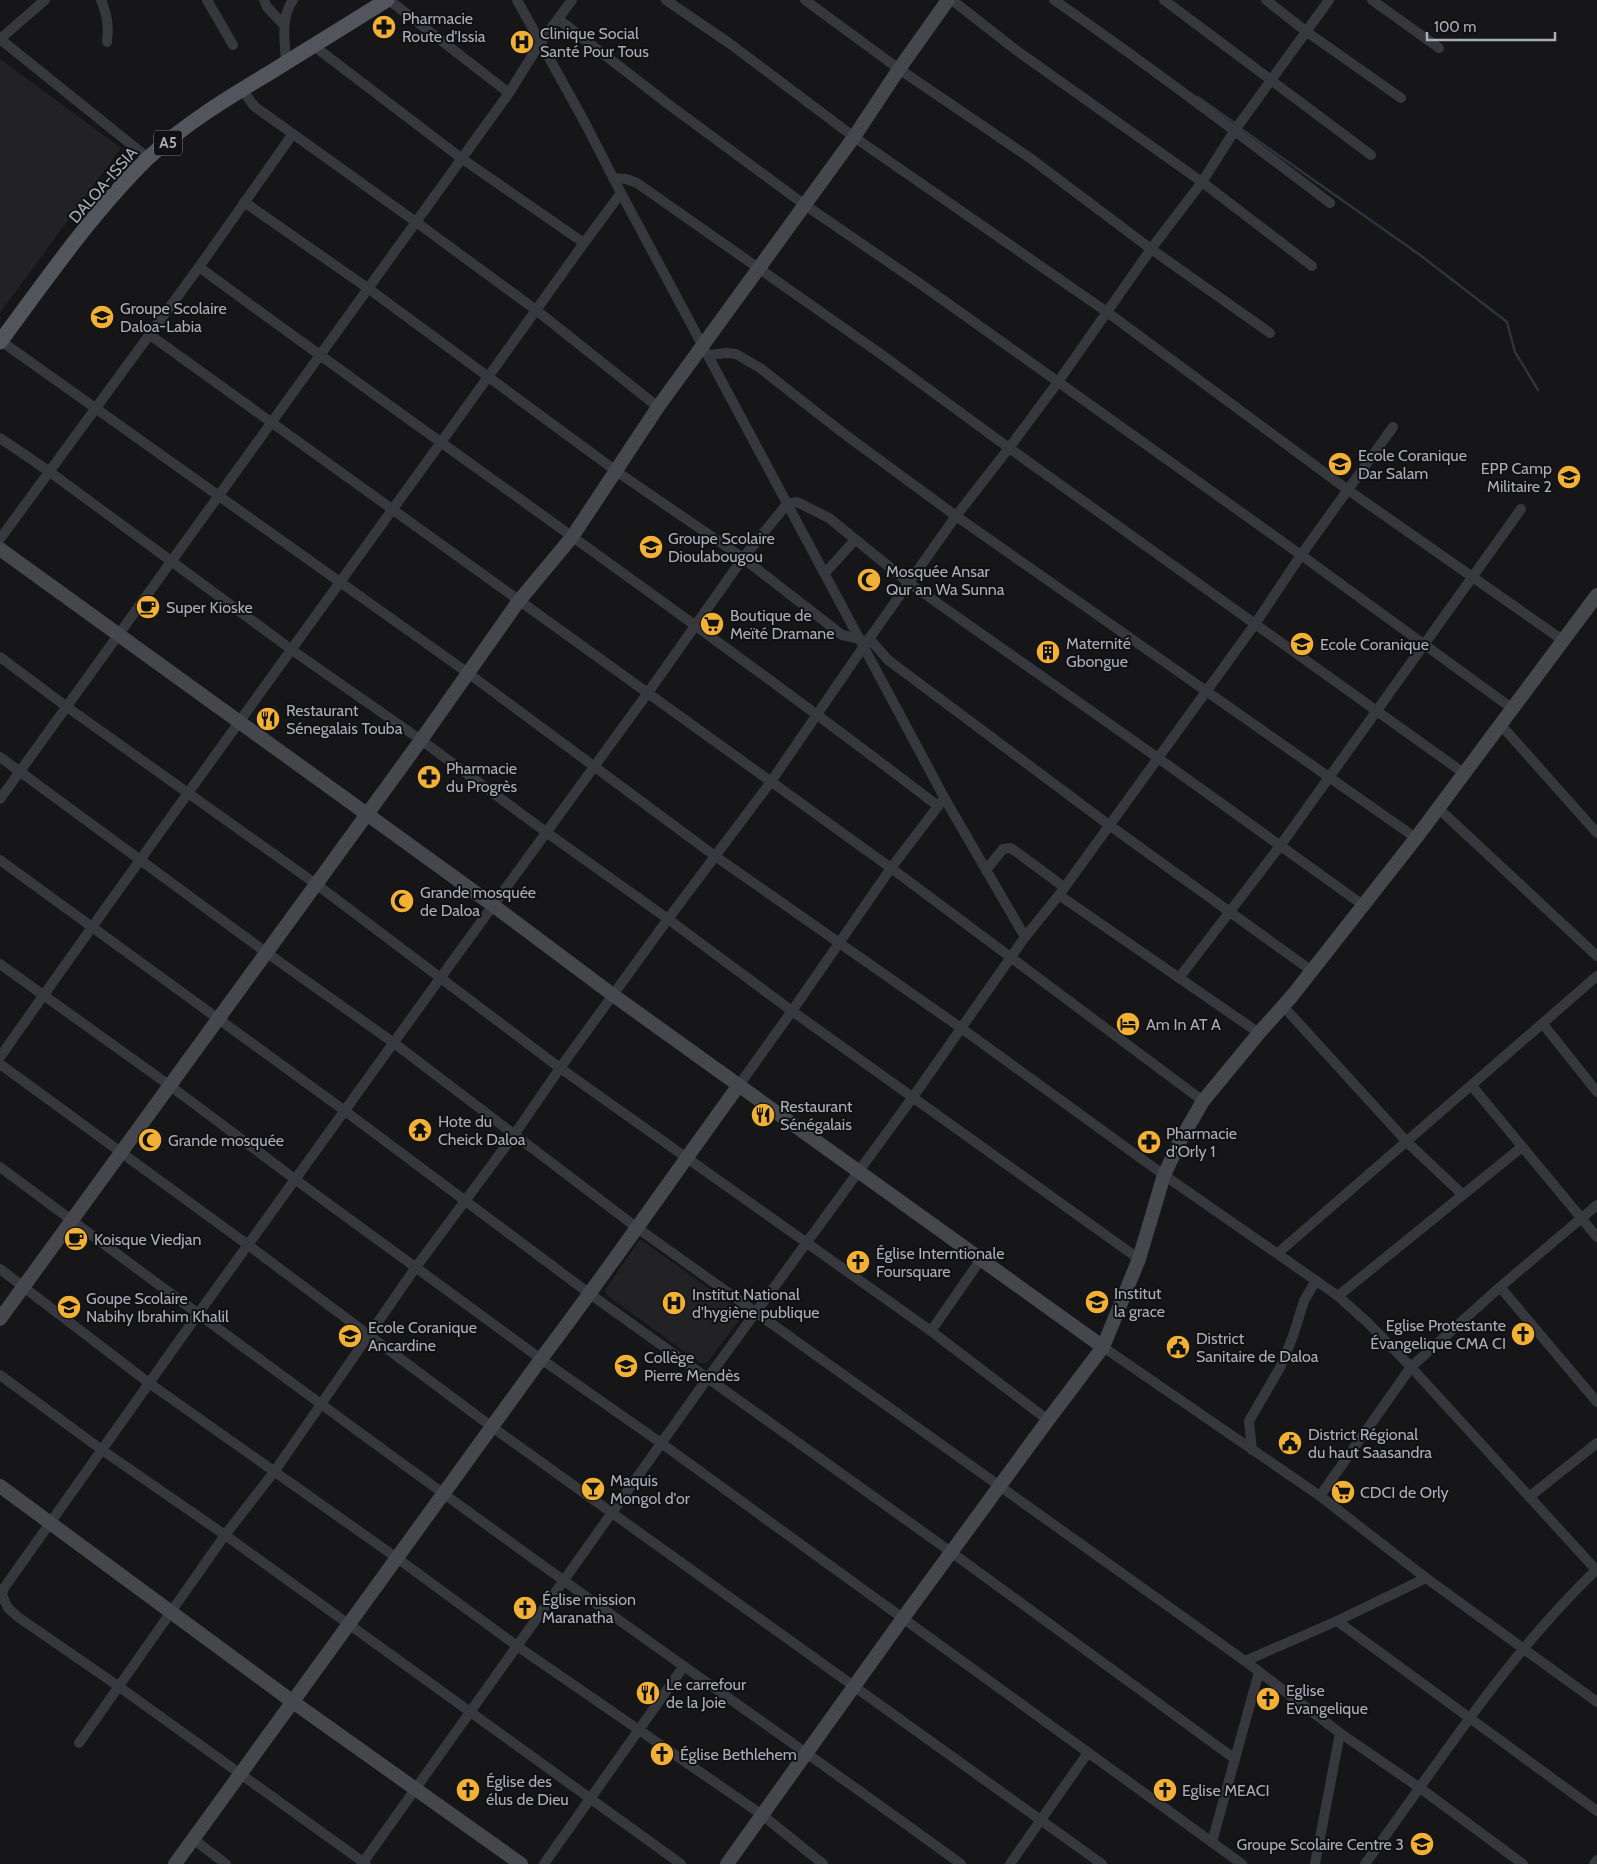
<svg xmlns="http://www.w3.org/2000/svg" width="1597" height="1864" font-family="Cabin,sans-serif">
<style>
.built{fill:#222225}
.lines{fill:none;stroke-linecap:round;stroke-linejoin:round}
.stream{stroke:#2c353c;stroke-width:2.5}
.street{stroke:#37383d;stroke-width:10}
.secondary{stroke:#45474d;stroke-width:14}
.primary{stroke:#53555c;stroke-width:15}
.labels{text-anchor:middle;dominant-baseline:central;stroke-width:4;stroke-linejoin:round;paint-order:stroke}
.shield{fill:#111113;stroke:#7b7e86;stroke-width:1}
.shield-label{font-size:15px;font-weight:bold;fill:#a8adb8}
.poi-label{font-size:16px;fill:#a8adb8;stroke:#111113;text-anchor:start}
.street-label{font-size:16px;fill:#a8adb8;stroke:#111113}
</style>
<rect width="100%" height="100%" fill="#161618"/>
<!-- built -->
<g class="built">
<polygon points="0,59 121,148 0,313"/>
<polygon points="640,1239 739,1310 740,1319 707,1363 700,1363 608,1296 605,1290"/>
</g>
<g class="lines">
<!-- stream -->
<g class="stream">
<polyline points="1198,97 1236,124"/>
<polyline points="1240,128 1420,255 1507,322 1515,352 1538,390"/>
</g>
<!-- street -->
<g class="street">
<path d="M101 0C107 15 109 25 107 42"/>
<polyline points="207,0 233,45"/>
<polyline points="264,0 267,7 283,24"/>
<polyline points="389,0 509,93"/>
<polyline points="517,0 584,121 621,193 945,799 1025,937"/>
<polyline points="666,0 729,43 854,137 1107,312 1348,490 1564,641"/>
<polyline points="805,0 899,69 1030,158 1151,249 1270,333"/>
<polyline points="952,0 1016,50 1202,182 1312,266"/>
<path d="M1054 0C1148 65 1239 134 1330 203"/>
<polyline points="1164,0 1371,155"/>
<polyline points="1266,0 1307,32 1401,98"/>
<polyline points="1372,0 1439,48"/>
<polyline points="558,19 672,107 805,205 922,285 1301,555 1513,709"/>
<polyline points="0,39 148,158"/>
<polyline points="0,39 45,0"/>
<polyline points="314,46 461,158 584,243"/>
<path d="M286 63C285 41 280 18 293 0"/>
<polyline points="242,89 254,106 416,222 536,310 658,407"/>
<polyline points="613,178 626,179 637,183 878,352 1009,448 1465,774"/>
<polyline points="244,202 369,289 616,471 743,558 842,635 860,639"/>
<path d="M199 267C445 448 696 621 938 806"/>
<polyline points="150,335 891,868 1203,1101"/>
<polyline points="1,341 468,673 715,856 961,1028 1164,1175 1338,1296 1367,1322 1411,1367 1597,1571"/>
<polyline points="709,355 726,353 736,354 760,368 843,433 956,516 1416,838"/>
<polyline points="0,438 50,472 292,650 421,740 546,832 668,919 792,1011 1139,1259"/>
<polyline points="0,539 199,267 292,135"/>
<polyline points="825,573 855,540"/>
<polyline points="869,638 888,660 1109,825 1312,971"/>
<polyline points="0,657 67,707 316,884 560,1068 931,1331 1048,1420"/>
<polyline points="1501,725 1597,833"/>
<polyline points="0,757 267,953 394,1043 636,1227 1245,1661 1340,1733 1420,1788 1523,1864"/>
<polyline points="0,799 509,93 540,43 572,0"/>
<polyline points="1439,809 1597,956"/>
<polyline points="0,860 345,1111 590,1294 951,1552 1235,1759"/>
<polyline points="986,870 1003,849 1011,848 1064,887"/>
<polyline points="1059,895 1259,1033"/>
<polyline points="0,964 169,1085 296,1180 541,1359 661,1443 1242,1864"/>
<polyline points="1179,978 1280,846 1521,509"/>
<polyline points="1283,1006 1407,1142 1463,1195"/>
<polyline points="1543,1024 1597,1092"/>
<path d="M0 1057C192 784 390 515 584 243L621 193"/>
<polyline points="0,1064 248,1245 492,1427 1102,1864"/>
<polyline points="739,1085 792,1011 891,868 942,801"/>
<polyline points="1472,1086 1597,1237"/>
<path d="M0 1167C187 1306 374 1444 563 1580 695 1675 829 1768 961 1864"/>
<polyline points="1278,1253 1597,976"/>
<polyline points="0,1269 149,1383 397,1558 517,1646 761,1814 823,1864"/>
<polyline points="1500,1287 1597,1402"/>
<polyline points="1338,1296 1522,1147"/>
<polyline points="931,1331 981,1259"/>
<polyline points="1103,1347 1320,1496 1426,1578 1597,1702"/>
<polyline points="0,1375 102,1450 225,1535 681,1864"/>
<polyline points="1252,1450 1249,1421 1281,1366 1293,1336 1304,1301 1316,1280"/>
<polyline points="1320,1496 1411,1367 1500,1287 1597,1205"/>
<polyline points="1529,1497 1597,1443"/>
<polyline points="1337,1621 1597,1811"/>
<polyline points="1245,1661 1337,1621 1426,1578"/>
<polyline points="79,1743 225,1535 274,1472 416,1267 514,1135 560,1068 668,919 770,783 864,646 956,516 1009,448 1058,382 1151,249 1202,182 1235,130 1329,0"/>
<polyline points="193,1839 226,1864"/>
<polyline points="1212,1842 1259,1672"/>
<polyline points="362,1864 707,1379 913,1097 1025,937 1059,895 1255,624 1301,555 1393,427"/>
<polyline points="366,1864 118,1686 18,1617 8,1608 2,1595 4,1588 198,1314 441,977 647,694 743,558 787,504 797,502 829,518 909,583 1158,758 1363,905"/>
<polyline points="544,1864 684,1666"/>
<polyline points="1010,1864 1087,1754"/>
<polyline points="1315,1864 1340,1733"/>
<path d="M1365 1864C1439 1763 1506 1656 1597 1569"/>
<polyline points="1594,1864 1597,1860"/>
</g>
<!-- secondary -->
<g class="secondary">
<polyline points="0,549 494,906 613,995 1103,1347"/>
<polyline points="0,1319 421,740 518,602 572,537 658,407 854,137 899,69 948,0"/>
<polyline points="0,1486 293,1702 521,1864"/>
<path d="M175 1864 541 1359C609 1269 673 1176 739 1085"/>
<polyline points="727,1864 903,1618 1048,1420 1103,1347 1139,1259 1164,1175 1180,1141 1203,1101 1259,1033 1292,996 1416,838 1597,595"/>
</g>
<!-- primary -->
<path class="primary" d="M0 342C45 281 93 212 147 159 183 125 229 97 271 72 310 48 349 24 387 0"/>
</g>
<!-- icons -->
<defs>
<g id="pharmacy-disc" transform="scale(1.25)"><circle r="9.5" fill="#f2b134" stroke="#111113"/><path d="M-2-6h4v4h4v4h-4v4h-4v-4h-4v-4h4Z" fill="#111"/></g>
<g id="hospital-disc" transform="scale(1.25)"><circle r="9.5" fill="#f2b134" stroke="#111113"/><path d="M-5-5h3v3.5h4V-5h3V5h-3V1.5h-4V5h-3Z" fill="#111"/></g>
<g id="school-disc" transform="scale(1.25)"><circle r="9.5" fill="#f2b134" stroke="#111113"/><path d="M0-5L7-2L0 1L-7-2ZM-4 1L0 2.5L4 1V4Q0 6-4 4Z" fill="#111"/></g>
<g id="mosque-disc" transform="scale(1.25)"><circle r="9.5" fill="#f2b134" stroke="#111113"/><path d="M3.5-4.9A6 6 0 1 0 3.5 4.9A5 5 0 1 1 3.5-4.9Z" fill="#111"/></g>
<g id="cafe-disc" transform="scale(1.25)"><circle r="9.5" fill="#f2b134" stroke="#111113"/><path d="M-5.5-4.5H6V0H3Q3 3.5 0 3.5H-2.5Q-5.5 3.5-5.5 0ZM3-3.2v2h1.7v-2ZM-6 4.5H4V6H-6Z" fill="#111"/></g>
<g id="supermarket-disc" transform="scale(1.25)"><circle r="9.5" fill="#f2b134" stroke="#111113"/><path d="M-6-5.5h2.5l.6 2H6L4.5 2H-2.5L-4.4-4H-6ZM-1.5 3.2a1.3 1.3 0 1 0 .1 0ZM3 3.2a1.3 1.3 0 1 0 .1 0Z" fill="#111"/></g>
<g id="building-disc" transform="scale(1.25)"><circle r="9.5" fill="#f2b134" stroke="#111113"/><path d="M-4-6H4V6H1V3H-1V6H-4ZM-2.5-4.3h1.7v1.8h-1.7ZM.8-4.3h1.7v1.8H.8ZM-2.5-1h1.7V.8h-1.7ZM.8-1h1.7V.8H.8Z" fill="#111"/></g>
<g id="restaurant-disc" transform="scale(1.25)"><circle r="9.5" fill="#f2b134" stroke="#111113"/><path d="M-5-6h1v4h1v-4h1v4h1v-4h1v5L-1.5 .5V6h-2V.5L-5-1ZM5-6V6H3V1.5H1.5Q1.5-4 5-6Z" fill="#111"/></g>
<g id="hotel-disc" transform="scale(1.25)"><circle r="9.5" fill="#f2b134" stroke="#111113"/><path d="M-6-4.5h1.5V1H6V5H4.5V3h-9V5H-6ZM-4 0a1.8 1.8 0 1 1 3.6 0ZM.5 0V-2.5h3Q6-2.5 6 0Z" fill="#111"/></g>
<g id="temple-disc" transform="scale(1.25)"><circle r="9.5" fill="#f2b134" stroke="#111113"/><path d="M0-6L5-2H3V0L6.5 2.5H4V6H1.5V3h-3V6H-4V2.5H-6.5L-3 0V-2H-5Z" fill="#111"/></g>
<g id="church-disc" transform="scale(1.25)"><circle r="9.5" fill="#f2b134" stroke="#111113"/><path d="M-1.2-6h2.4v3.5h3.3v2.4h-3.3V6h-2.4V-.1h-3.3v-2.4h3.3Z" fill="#111"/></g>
<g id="civic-disc" transform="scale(1.25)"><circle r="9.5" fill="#f2b134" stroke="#111113"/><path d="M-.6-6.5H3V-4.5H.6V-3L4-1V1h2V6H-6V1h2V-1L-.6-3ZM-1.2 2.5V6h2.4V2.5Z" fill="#111"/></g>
<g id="bar-disc" transform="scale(1.25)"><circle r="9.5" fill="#f2b134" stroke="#111113"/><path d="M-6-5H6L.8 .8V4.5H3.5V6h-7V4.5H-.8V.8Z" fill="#111"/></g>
</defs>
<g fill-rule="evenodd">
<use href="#pharmacy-disc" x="384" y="27"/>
<use href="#hospital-disc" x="522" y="42"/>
<use href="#school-disc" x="102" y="317"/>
<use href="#school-disc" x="1340" y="464"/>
<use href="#school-disc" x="1569" y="477"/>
<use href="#school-disc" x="651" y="547"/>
<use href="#mosque-disc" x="869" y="580"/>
<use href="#cafe-disc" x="148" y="607"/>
<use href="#supermarket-disc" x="712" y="624"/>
<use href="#school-disc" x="1302" y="644"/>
<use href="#building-disc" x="1048" y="652"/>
<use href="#restaurant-disc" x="268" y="719"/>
<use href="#pharmacy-disc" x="429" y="777"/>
<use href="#mosque-disc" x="402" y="901"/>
<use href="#hotel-disc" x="1128" y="1024"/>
<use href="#restaurant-disc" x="763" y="1115"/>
<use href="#temple-disc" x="420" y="1130"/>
<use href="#mosque-disc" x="150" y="1140"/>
<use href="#pharmacy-disc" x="1149" y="1142"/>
<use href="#cafe-disc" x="76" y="1239"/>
<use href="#church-disc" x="858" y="1262"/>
<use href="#school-disc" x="1097" y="1302"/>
<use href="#hospital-disc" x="674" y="1303"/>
<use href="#school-disc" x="69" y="1307"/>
<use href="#church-disc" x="1523" y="1334"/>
<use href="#school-disc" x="350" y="1336"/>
<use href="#civic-disc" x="1178" y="1347"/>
<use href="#school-disc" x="626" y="1366"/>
<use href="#civic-disc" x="1290" y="1443"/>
<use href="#bar-disc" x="593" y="1489"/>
<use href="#supermarket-disc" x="1343" y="1492"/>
<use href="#church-disc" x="525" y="1608"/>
<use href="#restaurant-disc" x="648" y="1693"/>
<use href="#church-disc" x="1268" y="1699"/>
<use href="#church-disc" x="662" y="1754"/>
<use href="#church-disc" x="468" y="1790"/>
<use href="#church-disc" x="1165" y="1790"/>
<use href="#school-disc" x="1422" y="1844"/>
</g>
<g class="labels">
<!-- shield labels -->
<rect class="shield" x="154" y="130.5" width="28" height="25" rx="4"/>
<g class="shield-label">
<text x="168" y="143">A5</text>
</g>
<!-- poi labels -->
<g class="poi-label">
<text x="402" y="18">Pharmacie<tspan x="402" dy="18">Route d'Issia</tspan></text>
<text x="540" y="33">Clinique Social<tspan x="540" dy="18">Santé Pour Tous</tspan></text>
<text x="120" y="308">Groupe Scolaire<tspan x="120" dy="18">Daloa-Labia</tspan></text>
<text x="1358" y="455">Ecole Coranique<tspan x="1358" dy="18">Dar Salam</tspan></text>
<text x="1552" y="468" text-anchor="end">EPP Camp<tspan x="1552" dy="18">Militaire 2</tspan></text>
<text x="668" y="538">Groupe Scolaire<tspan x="668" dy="18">Dioulabougou</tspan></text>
<text x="886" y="571">Mosquée Ansar<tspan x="886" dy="18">Qur an Wa Sunna</tspan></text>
<text x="166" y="607">Super Kioske</text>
<text x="730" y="615">Boutique de<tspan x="730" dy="18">Meïté Dramane</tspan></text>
<text x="1066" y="643">Maternité<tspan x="1066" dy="18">Gbongue</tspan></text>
<text x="1320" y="644">Ecole Coranique</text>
<text x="286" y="710">Restaurant<tspan x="286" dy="18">Sénegalais Touba</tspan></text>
<text x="446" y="768">Pharmacie<tspan x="446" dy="18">du Progrès</tspan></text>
<text x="420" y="892">Grande mosquée<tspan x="420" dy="18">de Daloa</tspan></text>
<text x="1146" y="1024">Am In AT A</text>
<text x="780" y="1106">Restaurant<tspan x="780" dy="18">Sénégalais</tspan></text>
<text x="438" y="1121">Hote du<tspan x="438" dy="18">Cheick Daloa</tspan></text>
<text x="1166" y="1133">Pharmacie<tspan x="1166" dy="18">d'Orly 1</tspan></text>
<text x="168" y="1140">Grande mosquée</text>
<text x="94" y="1239">Koisque Viedjan</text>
<text x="876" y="1253">Église Interntionale<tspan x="876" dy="18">Foursquare</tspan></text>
<text x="1114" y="1293">Institut<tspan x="1114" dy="18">la grace</tspan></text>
<text x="692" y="1294">Institut National<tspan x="692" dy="18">d'hygiène publique</tspan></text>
<text x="86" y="1298">Goupe Scolaire<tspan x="86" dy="18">Nabihy Ibrahim Khalil</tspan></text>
<text x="1506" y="1325" text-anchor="end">Eglise Protestante<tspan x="1506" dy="18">Évangelique CMA CI</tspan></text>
<text x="368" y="1327">Ecole Coranique<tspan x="368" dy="18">Ancardine</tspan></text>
<text x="1196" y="1338">District<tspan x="1196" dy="18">Sanitaire de Daloa</tspan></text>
<text x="644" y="1357">Collège<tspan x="644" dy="18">Pierre Mendès</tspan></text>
<text x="1308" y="1434">District Régional<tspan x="1308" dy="18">du haut Saasandra</tspan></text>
<text x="610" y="1480">Maquis<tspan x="610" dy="18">Mongol d'or</tspan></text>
<text x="1360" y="1492">CDCI de Orly</text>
<text x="542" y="1599">Église mission<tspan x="542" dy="18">Maranatha</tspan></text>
<text x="666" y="1684">Le carrefour<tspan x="666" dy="18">de la Joie</tspan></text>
<text x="1286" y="1690">Eglise<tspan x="1286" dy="18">Evangelique</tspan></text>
<text x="680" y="1754">Église Bethlehem</text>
<text x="486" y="1781">Église des<tspan x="486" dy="18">élus de Dieu</tspan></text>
<text x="1182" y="1790">Eglise MEACI</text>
<text x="1404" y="1844" text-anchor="end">Groupe Scolaire Centre 3</text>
</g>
<!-- street labels -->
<g class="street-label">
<text transform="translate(103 185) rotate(-49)">DALOA-ISSIA</text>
</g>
</g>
<!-- scale -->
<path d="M1427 32v8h128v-8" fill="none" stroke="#a8adb8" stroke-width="2.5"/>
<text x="1434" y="32" font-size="15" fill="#a8adb8" stroke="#111113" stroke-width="4" paint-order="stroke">100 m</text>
</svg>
